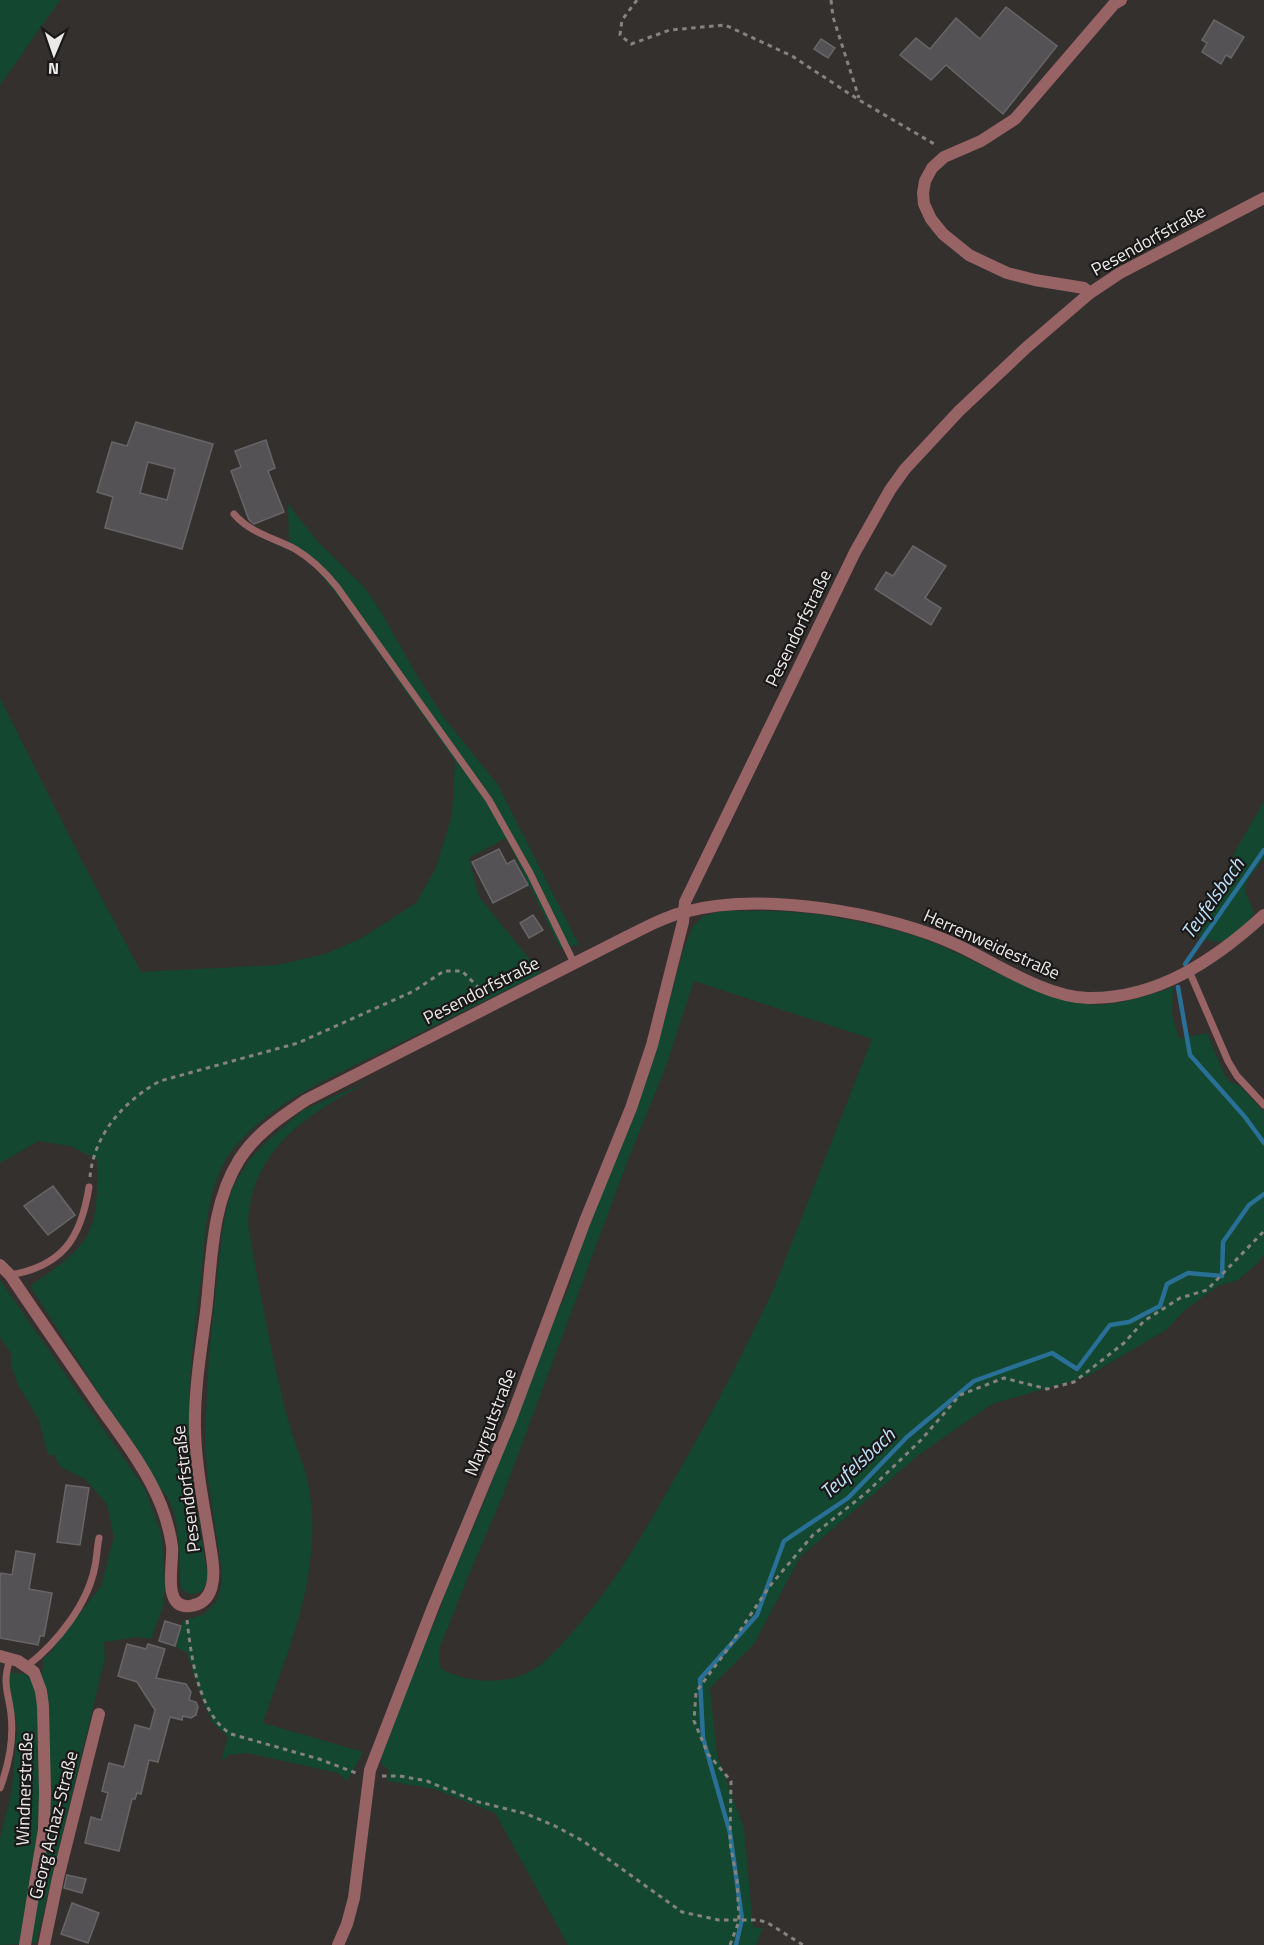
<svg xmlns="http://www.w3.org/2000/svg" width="1264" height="1945" font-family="'Titillium Web',sans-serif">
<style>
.green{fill:#13472f;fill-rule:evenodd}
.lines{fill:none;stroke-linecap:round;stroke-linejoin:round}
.stream{stroke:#296f96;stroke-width:4.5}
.building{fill:#545255;stroke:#686569;stroke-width:1.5;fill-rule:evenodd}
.path{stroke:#858280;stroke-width:3;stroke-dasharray:4.5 4.5;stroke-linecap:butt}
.lane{stroke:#986364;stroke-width:7}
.street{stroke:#986364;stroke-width:12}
.labels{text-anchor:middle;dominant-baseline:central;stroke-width:4.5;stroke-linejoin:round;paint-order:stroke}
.street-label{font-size:18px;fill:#eceae8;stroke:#1a1818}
.water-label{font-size:20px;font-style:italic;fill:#bfe2fa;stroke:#1a1818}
</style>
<rect width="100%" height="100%" fill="#34302e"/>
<!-- green -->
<g class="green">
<polygon points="0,0 60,0 0,85"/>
<path d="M288 504 317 541 365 588 380 610 416 674 445 719 498 785 579 945 560 948 506 838 469 858 479 897 541 973C490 998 440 1023 390 1048 336 1075 274 1100 234 1148 207 1181 206 1228 202 1269 197 1315 189 1362 189 1409 188 1464 199 1518 207 1572 207 1575 208 1579 207 1583 203 1595 189 1598 181 1588 178 1561 183 1510 161 1490L30 1286C91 1244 99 1235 97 1159L70 1146 39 1141 0 1163V698L81 859 141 972 277 965 325 954 360 939 416 903 436 868 452 815 455 761 345 605 313 565 301 556 274 543 289 541Z"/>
<path d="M1264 801V858L1247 881 1245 892 1254 912C1243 937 1224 950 1199 936L1197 928 1228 875 1230 863 1237 848Z"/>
<path d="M723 911C753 911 784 910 814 914 846 918 880 926 912 935 970 952 1049 1012 1108 1004 1130 1002 1152 994 1173 987L1172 1015 1179 1039 1207 1033 1224 1074 1230 1082 1240 1086 1264 1112V1254L1258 1263 1238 1280 1218 1286 1186 1309 1166 1330 1086 1377 992 1404 920 1454 800 1557 754 1644 710 1688 717 1755 744 1828 753 1927 763 1928 756 1945H568L495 1813 434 1789 388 1781 389 1770 382 1765 381 1758 416 1664 441 1607 443 1597 481 1510 553 1321 568 1290 586 1230 635 1112 655 1054 683 951 692 928 703 916ZM694 981 872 1039 774 1288C743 1355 708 1421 671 1485 641 1538 610 1591 569 1636 557 1649 544 1665 529 1672 503 1686 466 1682 441 1669L439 1661 440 1647 467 1579 503 1495 631 1152 665 1069Z"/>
<path d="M374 1079C312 1111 250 1147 248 1225 259 1287 270 1348 285 1409 291 1436 304 1461 309 1488 314 1514 313 1544 309 1570 301 1623 280 1673 263 1723L363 1752 347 1781 338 1773 247 1753 229 1755 221 1762 228 1737 213 1723 203 1701 187 1653 176 1647 183 1621 204 1614 216 1602 222 1584 221 1565 207 1472 205 1436 209 1354 222 1233 226 1211 233 1186 250 1159 265 1143 303 1110Z"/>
<polygon points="0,1280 145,1489 162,1536 165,1588 163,1607 151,1639 137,1637 104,1642 105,1658 36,1943 0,1945 0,1839 12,1790 17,1727 7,1673 40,1674 43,1670 43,1658 48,1655 101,1586 114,1537 107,1504 85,1479 61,1467 53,1454 48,1455 39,1420 18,1385 11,1365 11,1353 0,1337"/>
</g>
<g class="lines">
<!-- stream -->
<g class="stream">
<polyline points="1185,964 1264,850"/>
<polyline points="1178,987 1190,1055 1245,1117 1264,1143"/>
<polyline points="736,1945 742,1919 730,1833 703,1738 700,1679 757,1615 784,1541 848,1498 907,1437 974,1381 1052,1353 1077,1369 1110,1325 1129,1322 1160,1306 1167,1284 1188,1273 1222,1276 1223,1242 1249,1205 1264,1194"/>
</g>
</g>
<!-- building -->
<g class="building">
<polygon points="1006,7 1057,46 1003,114 946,65 931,80 900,55 916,38 930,49 956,18 980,39"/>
<polygon points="1214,20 1244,37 1231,58 1226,55 1221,64 1202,52 1207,43 1202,40"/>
<polygon points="821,39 835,48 828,58 814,49"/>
<path d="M136 422 213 444 182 549 105 528 113 497 97 492 112 442 127 446ZM148 462 175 469 167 500 140 493Z"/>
<polygon points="266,440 275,468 268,471 284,512 254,524 249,520 231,471 241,467 235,451"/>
<polygon points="913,546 946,566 925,598 941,608 931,625 875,589 886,572 893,576"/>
<polygon points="499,849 507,864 514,860 528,885 493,903 472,862"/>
<polygon points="533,915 543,930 529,938 520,923"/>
<polygon points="53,1186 75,1215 48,1235 24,1206"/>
<polygon points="66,1485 89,1488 80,1545 57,1542"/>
<polygon points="16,1551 35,1554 29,1589 52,1593 44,1636 40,1636 38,1645 0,1638 0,1579 1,1573 12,1575"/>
<polygon points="165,1621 181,1626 175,1646 159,1641"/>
<polygon points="127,1644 146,1649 148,1644 165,1649 156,1678 186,1684 191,1692 189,1700 196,1702 198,1707 196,1715 191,1718 183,1716 182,1720 170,1717 158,1762 149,1760 141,1794 137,1793 135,1799 132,1799 119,1851 85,1843 91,1817 101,1820 108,1793 102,1791 109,1763 124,1767 135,1725 150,1729 155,1710 137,1682 118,1676"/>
<polygon points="67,1875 86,1879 82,1893 64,1888"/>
<polygon points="72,1903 99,1913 88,1943 61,1934"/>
</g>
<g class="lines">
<!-- path -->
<g class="path">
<polyline points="637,0 622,20 620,35 631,44 670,30 725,25 792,56 859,100 936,145"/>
<polyline points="831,0 833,17 859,98"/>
<path d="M90 1177C94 1134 124 1101 160 1081L298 1043 414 991 444 971H462L477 986 481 996"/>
<path d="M187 1620C191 1655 198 1714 231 1734L319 1759 356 1773"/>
<polyline points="382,1776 400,1776 427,1781 475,1801 527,1814 555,1826 583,1841 682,1912 719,1920 759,1920 768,1923 803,1945"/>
<polyline points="730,1945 739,1921 737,1880 730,1843 731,1781 708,1754 694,1721 696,1692 727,1650 769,1587 813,1535 866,1493 921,1440 960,1395 1004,1378 1047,1389 1074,1382 1124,1343 1144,1321 1180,1298 1207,1290 1264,1231"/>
</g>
<!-- lane -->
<g class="lane">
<path d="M234 514C250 533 274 538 295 549 312 559 325 572 337 587L489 800 530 873 574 963"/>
<polyline points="1190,973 1228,1061 1237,1076 1264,1105"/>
<path d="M10 1275C63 1266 81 1238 89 1187"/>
<path d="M27 1666C57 1643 88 1604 95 1566 97 1557 97 1547 99 1538"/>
<path d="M0 1788C9 1764 14 1740 11 1714 8 1690 2 1684 10 1659"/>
</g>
<!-- street -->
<g class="street">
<polyline points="1090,293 1084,288 1035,280 1007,273 969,255 943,234 931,219 924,204 923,193 925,181 932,168 944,157 981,141 1015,119 1114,4 1121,0"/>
<path d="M0 1265 10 1275C40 1320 71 1364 101 1408 123 1439 147 1470 161 1505 166 1518 170 1532 172 1546 174 1562 161 1609 190 1606 215 1603 215 1576 212 1557 206 1515 196 1472 195 1430 194 1391 201 1350 206 1312 212 1260 211 1205 239 1160 255 1134 281 1117 306 1100L626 937C645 928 663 917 684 912 761 891 887 912 959 946 997 964 1046 997 1088 998 1157 999 1215 960 1264 915"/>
<polyline points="0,1656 18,1661 34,1672 41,1691 43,1706 45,1792 44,1829 25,1945"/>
<polyline points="44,1945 58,1878 99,1714"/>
<polyline points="338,1945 347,1924 354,1898 370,1770 433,1607 511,1419 585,1221 631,1108 652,1045 683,922 685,902 855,552 890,490 905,469 959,411 1027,347 1090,293 1120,273 1264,198"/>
</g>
</g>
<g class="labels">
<!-- street labels -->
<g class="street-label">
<text transform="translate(1148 240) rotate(-29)">Pesendorfstraße</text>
<text transform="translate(798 628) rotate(-64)">Pesendorfstraße</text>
<text transform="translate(992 944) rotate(24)">Herrenweidestraße</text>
<text transform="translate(481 990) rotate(-27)">Pesendorfstraße</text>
<text transform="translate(490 1422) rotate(-69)">Mayrgutstraße</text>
<text transform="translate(186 1489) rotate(-97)">Pesendorfstraße</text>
<text transform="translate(24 1789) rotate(-88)">Windnerstraße</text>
<text transform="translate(53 1825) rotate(-76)">Georg Achaz-Straße</text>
</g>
<!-- water labels -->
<g class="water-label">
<text transform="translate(1212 898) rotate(-55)">Teufelsbach</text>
<text transform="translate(857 1463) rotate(-43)">Teufelsbach</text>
</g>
</g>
<!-- north arrow -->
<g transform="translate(54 54) rotate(182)" stroke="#1a1818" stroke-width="4.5" paint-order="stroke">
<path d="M0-4.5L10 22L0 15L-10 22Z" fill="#eceae8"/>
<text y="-9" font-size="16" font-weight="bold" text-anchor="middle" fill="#eceae8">N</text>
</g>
</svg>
